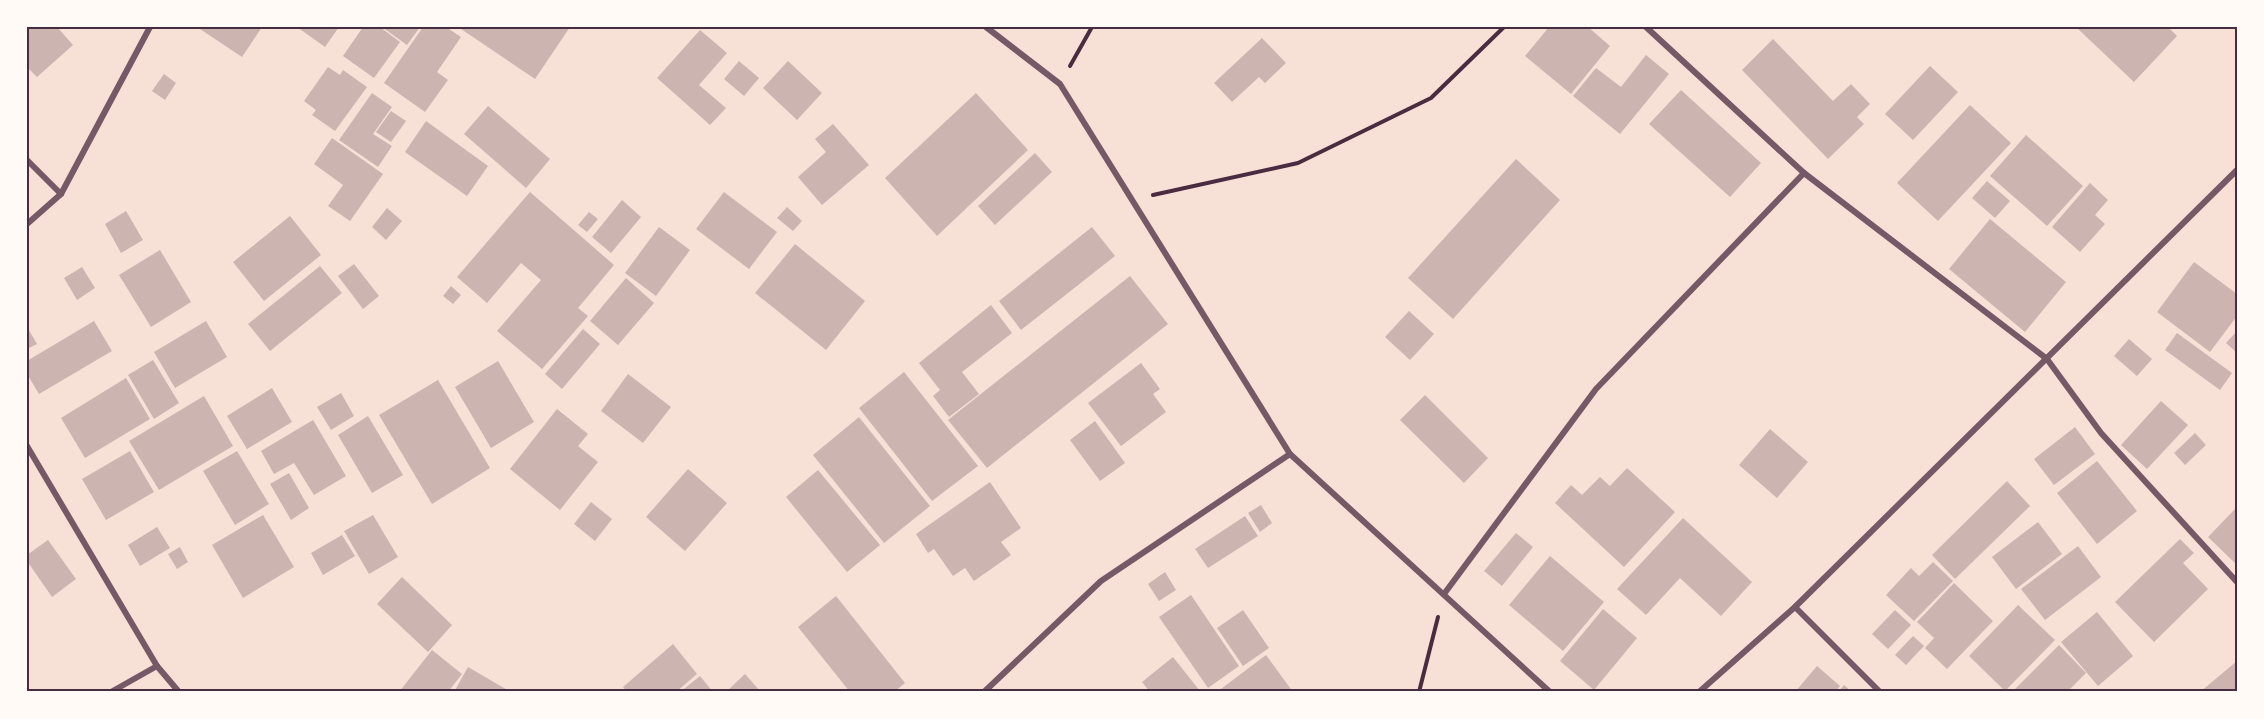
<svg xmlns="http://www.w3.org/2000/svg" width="2264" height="719" font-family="'Work Sans',sans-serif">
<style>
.building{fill:#ccb4b1}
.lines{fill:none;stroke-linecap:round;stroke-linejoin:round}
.path{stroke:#4a2c40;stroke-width:4}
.minor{stroke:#755966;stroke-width:6}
.neatline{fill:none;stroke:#4a2c40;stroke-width:2}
</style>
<rect width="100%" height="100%" fill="#f7e1d7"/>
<!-- building -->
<g class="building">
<polygon points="27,27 57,27 73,45 37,77 27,67"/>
<polygon points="197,27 262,27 242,57"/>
<polygon points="297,27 339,27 325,47"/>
<polygon points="363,27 380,27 400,42 374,78 343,56"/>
<polygon points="382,27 420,27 407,45"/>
<polygon points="423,27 446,27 461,37 437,72 448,80 425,112 384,83"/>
<polygon points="458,27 570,27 535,79"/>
<polygon points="1549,27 1588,27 1610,46 1571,94 1525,56"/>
<polygon points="2076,27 2168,27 2177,36 2134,82"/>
<polygon points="700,30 727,53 699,85 726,108 710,125 657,78"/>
<polygon points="1262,38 1286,63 1265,83 1259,77 1232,102 1214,83"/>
<polygon points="1773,39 1833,101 1851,84 1870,104 1857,117 1864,124 1828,159 1742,70"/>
<polygon points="1646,55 1669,74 1620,134 1573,96 1596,68 1621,87"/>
<polygon points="739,61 759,78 744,96 724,79"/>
<polygon points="788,61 822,93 797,120 763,88"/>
<polygon points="1930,66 1958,92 1913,140 1885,114"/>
<polygon points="328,67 340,75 343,70 367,87 335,131 312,115 316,110 304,101"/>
<polygon points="164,74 176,83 165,100 152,91"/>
<polygon points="1681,90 1761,163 1730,197 1649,124"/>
<polygon points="372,93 392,107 373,134 392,146 378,167 339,140"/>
<polygon points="976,93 1028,150 937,236 885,178"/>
<polygon points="1970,105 2011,143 1938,221 1897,183"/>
<polygon points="488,106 550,159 526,188 464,134"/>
<polygon points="391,111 406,121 391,142 376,132"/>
<polygon points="426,121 488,166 467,196 405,152"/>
<polygon points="833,124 869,165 822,205 798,177 826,152 815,139"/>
<polygon points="2026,135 2083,186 2047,226 1990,176"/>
<polygon points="332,138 383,174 350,221 328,206 343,185 314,164"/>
<polygon points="1035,153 1052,172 995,225 978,206"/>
<polygon points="1516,159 1560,200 1453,319 1408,278"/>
<polygon points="1987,181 2010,201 1995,218 1972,198"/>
<polygon points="2090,183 2108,200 2095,215 2105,224 2080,252 2052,227"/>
<polygon points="530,192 614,265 578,308 588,316 542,369 497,331 541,280 521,263 487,303 457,277"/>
<polygon points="724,192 777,232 749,269 696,229"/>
<polygon points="622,200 641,217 611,253 592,237"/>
<polygon points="787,207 802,221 793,231 777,218"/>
<polygon points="387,208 402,221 386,240 372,227"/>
<polygon points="126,211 143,240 121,253 105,224"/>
<polygon points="589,212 598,219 587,232 578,225"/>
<polygon points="290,216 321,255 264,301 233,262"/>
<polygon points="1990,219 2066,282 2025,332 1949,269"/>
<polygon points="659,227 690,250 656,296 625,273"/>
<polygon points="1092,227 1115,256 1021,330 999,301"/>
<polygon points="795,244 865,301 826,350 755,293"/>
<polygon points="160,250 191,302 151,327 119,275"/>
<polygon points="2194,262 2237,294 2237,316 2210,352 2157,312"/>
<polygon points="354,264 379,296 363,309 338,276"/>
<polygon points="320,266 342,293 270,351 248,324"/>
<polygon points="82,267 95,288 77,300 64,278"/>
<polygon points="1130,276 1168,324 987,468 948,420"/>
<polygon points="626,278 654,303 618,345 590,321"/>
<polygon points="451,286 461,295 453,304 443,296"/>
<polygon points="991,305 1012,333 962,372 979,394 949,417 933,396 940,390 919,363"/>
<polygon points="1409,311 1434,334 1410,360 1385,337"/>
<polygon points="94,321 112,351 39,394 27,374 27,361"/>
<polygon points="206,321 227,357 175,388 154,352"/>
<polygon points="27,327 37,344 27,349"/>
<polygon points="583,329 600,344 562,389 545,374"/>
<polygon points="2237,331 2237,353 2226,343"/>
<polygon points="2177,333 2232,373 2220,390 2165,350"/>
<polygon points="2129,339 2152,359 2137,376 2114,356"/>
<polygon points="153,360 179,403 154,419 128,375"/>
<polygon points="498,361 534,422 491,448 455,387"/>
<polygon points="1141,363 1160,389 1153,394 1166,412 1121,446 1088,403"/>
<polygon points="904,372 978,466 932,501 859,408"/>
<polygon points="628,374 671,407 643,443 601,411"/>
<polygon points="126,378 150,419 85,458 61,418"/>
<polygon points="438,380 490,468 432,504 379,415"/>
<polygon points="272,388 292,422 247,449 227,416"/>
<polygon points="341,393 354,416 331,430 317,407"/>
<polygon points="1425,395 1488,458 1464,483 1400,420"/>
<polygon points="204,396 233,446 159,490 129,441"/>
<polygon points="2161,401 2188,425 2147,469 2121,445"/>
<polygon points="557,409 588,434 578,446 598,462 560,510 510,469"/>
<polygon points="368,416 403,475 372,493 338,435"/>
<polygon points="859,417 930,506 884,543 813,455"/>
<polygon points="313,420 346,476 314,495 294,463 274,474 261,451"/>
<polygon points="1095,421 1125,463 1100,481 1070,440"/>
<polygon points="2075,427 2095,454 2054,485 2034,459"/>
<polygon points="1770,429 1808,462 1777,498 1739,465"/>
<polygon points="2195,433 2206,445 2185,465 2174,453"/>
<polygon points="130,451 154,492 106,520 82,479"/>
<polygon points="237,451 269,504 235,525 203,471"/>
<polygon points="2097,461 2137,511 2097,544 2057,493"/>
<polygon points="1627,468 1675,512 1624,567 1555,503 1571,485 1582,495 1600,477 1610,486"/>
<polygon points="688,469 727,503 685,551 646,517"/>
<polygon points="818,470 880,545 847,572 786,497"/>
<polygon points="289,473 309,508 291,520 270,484"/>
<polygon points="2007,481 2030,506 1955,579 1932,555"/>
<polygon points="990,482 1021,528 1001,542 1011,555 974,581 965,568 953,576 934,549 928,553 916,534"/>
<polygon points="591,502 612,519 595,541 574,524"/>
<polygon points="1261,505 1272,523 1260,532 1248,513"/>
<polygon points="2237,507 2237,565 2208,537"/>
<polygon points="263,515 294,567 243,598 212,545"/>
<polygon points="373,515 398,557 369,574 344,531"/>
<polygon points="1245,516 1258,536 1208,568 1195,549"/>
<polygon points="1683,518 1752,582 1721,616 1680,578 1646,615 1617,589"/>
<polygon points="2038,522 2062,554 2016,589 1992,557"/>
<polygon points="157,527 170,548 140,566 128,545"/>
<polygon points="1516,533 1533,547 1502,586 1484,571"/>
<polygon points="342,535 355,556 323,575 311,553"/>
<polygon points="2180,539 2194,553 2183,563 2208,589 2154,642 2115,602"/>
<polygon points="48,540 76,579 52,597 27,561 27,555"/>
<polygon points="2078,546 2101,577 2045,620 2021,589"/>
<polygon points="180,547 188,562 177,569 168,554"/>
<polygon points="1550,556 1604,602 1563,651 1509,605"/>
<polygon points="1933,562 1953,581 1914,621 1886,595 1911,568 1919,576"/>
<polygon points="1165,572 1176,590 1159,601 1148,584"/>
<polygon points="402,577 452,625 428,652 377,604"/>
<polygon points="1954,583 1993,621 1947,669 1925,648 1934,638 1917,622"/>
<polygon points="1191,595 1239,666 1208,688 1159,617"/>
<polygon points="836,596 905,683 894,692 850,692 798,627"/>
<polygon points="2018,605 2055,640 2005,691 1969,656"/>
<polygon points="1603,609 1637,638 1594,690 1560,661"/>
<polygon points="1243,610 1269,648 1243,666 1217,628"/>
<polygon points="1895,610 1911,625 1888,649 1872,634"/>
<polygon points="2097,612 2133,656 2098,686 2061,642"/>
<polygon points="1913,636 1924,646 1906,665 1895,655"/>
<polygon points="673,644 697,674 676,692 627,692 623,687"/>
<polygon points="2059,645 2086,673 2067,692 2012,692"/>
<polygon points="432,650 462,674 448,692 399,692"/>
<polygon points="1266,655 1293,692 1217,692"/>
<polygon points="1173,657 1200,691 1198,692 1150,692 1142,682"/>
<polygon points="2237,661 2237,692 2200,692"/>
<polygon points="1817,666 1840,686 1835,692 1795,692"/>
<polygon points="468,667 511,692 454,692"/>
<polygon points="745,674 761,692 726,692"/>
<polygon points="700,676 713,692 680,692"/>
<polygon points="1844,685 1852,692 1838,692"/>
</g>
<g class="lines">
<!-- path -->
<g class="path">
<polyline points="1070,66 1092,27"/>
<polyline points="1153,195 1298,163 1431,98 1504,27"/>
<polyline points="1419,692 1438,617"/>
</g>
<!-- minor -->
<g class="minor">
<polyline points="986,27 1060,84 1290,454 1550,692"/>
<polyline points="1646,27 1804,173 2047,359 2101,433 2237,582"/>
<polyline points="27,160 61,194"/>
<polyline points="27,224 61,194 150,27"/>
<polyline points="27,446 157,666 179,692"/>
<polyline points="1444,594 1596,389 1804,173"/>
<polyline points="1795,607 1880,692"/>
<polyline points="111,692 157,666"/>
<polyline points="984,692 1101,581 1290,454"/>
<polyline points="1699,692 1795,607 2237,170"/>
</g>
</g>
<!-- border -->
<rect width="2264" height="719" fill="none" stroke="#fffaf5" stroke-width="57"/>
<rect x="28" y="28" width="2208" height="662" class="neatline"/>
</svg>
